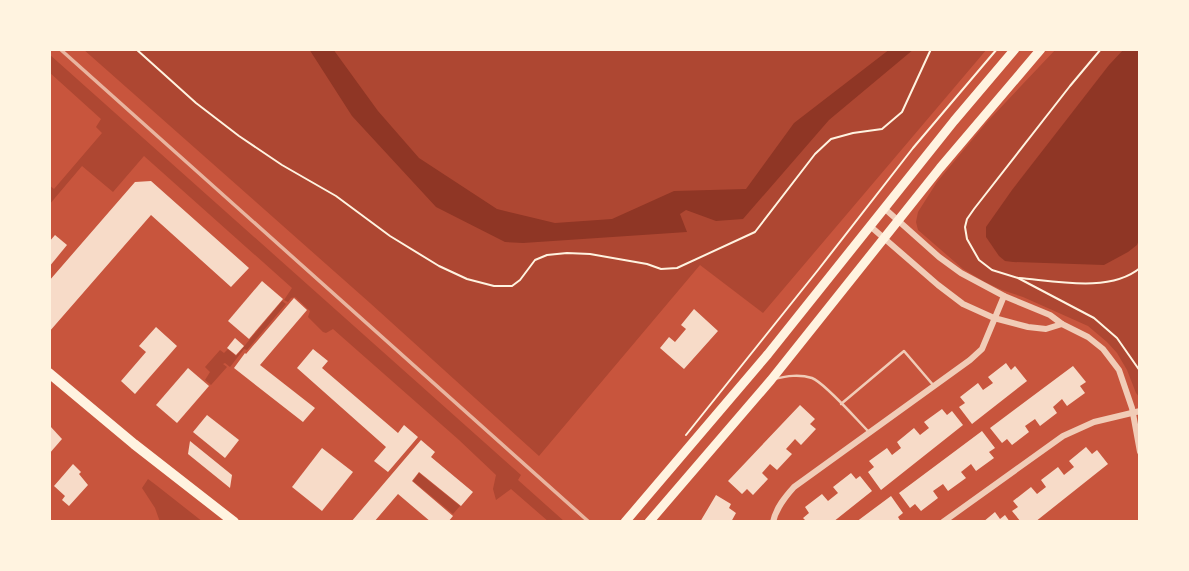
<svg xmlns="http://www.w3.org/2000/svg" width="1189" height="571" font-family="Quicksand,sans-serif">
<style>
.green{fill:#ae4732}
.water{fill:#8f3625}
.building{fill:#f7dbc8}
.lines{fill:none;stroke-linecap:round;stroke-linejoin:round}
.path{stroke:#fff3e0;stroke-width:2}
.service{stroke:#f1ccb7;stroke-width:2.5}
.minor{stroke:#f1ccb7;stroke-width:6}
.secondary{stroke:#fff3e0;stroke-width:9}
.primary{stroke:#fff3e0;stroke-width:10}
.rail{stroke:#e9b49f;stroke-width:3.5}
</style>
<rect width="100%" height="100%" fill="#c8553d"/>
<!-- green -->
<g class="green">
<polygon points="83,49 987,49 763,313 700,265 539,456 370,303"/>
<polygon points="1056,49 1140,49 1140,398 1136,393 1127,370 1117,353 1107,342 1088,326 1023,297 1002,290 985,282 963,269 918,230 916,222 918,212 937,182 987,122"/>
<polygon points="49,54 521,475 518,480 565,522 549,522 511,489 496,500 493,489 496,475 459,440 333,329 326,333 323,332 308,317 310,311 295,297 291,298 288,302 284,300 292,288 144,156 113,192 82,166 49,205 49,195 51,192 49,190 49,185 54,189 102,133 96,127 101,119 49,72"/>
<polygon points="282,301 286,304 247,350 244,349 230,367 225,363 223,364 227,367 211,385 205,380 210,372 205,367 220,350 224,353 228,349 236,356"/>
<polygon points="419,473 460,506 453,514 413,481"/>
<polygon points="148,479 156,485 203,522 160,522 155,508 142,488"/>
</g>
<!-- water -->
<g class="water">
<polygon points="309,49 333,49 378,111 419,158 497,209 555,223 612,219 674,191 746,189 794,123 890,49 914,49 829,120 743,219 716,221 686,210 680,214 687,232 523,243 505,242 436,207 352,116"/>
<polygon points="1124,49 1140,49 1140,237 1137,245 1128,252 1104,265 1013,262 1005,261 999,256 986,237 986,227 1012,190 1109,65"/>
</g>
<!-- building -->
<g class="building">
<polygon points="151,181 249,268 231,287 151,215 49,332 49,281 135,182"/>
<polygon points="55,235 67,245 49,267 49,242"/>
<polygon points="262,281 283,299 249,339 228,321"/>
<polygon points="294,298 307,310 260,365 315,408 303,422 234,368 245,353 246,354"/>
<polygon points="694,309 718,331 684,369 660,348 669,337 675,342 686,329 681,325"/>
<polygon points="156,327 177,346 135,394 121,381 146,352 139,346"/>
<polygon points="235,338 244,346 236,355 227,348"/>
<polygon points="313,349 328,361 322,368 398,433 404,425 418,437 388,472 374,461 386,447 297,368"/>
<polygon points="1006,363 1011,370 1015,366 1027,381 972,424 959,407 965,403 960,397 978,383 983,390 993,383 988,377"/>
<polygon points="1073,366 1086,382 1080,386 1085,393 1067,406 1062,399 1053,407 1057,413 1040,426 1035,419 1025,426 1029,432 1012,445 1007,439 1002,443 990,428"/>
<polygon points="188,368 209,386 177,423 156,405"/>
<polygon points="800,405 815,419 810,424 816,429 801,445 795,439 786,449 792,454 777,470 770,464 762,473 768,479 753,495 747,489 742,494 728,481"/>
<polygon points="942,409 947,415 952,411 963,425 881,490 868,472 874,467 869,461 887,448 892,455 901,448 897,442 914,428 920,435 929,428 924,422"/>
<polygon points="207,415 239,440 225,458 193,432"/>
<polygon points="50,426 62,439 49,454 49,427"/>
<polygon points="982,431 995,448 989,452 994,458 976,471 971,464 961,472 966,478 948,491 943,484 933,491 938,498 921,511 915,504 910,508 899,493"/>
<polygon points="421,440 435,452 431,457 473,492 461,506 419,472 412,481 453,516 448,522 431,522 398,494 374,522 351,522"/>
<polygon points="190,441 232,475 230,488 188,454"/>
<polygon points="1086,447 1092,454 1097,450 1108,464 1035,522 1021,522 1012,511 1018,507 1013,501 1031,487 1037,494 1046,487 1041,480 1058,467 1064,475 1074,467 1069,461"/>
<polygon points="322,448 353,472 322,511 292,487"/>
<polygon points="73,464 81,472 79,474 88,485 69,506 62,500 65,496 54,486"/>
<polygon points="851,473 856,479 860,476 872,491 833,522 807,522 803,518 809,513 805,507 822,494 828,501 838,493 833,487"/>
<polygon points="716,495 731,504 729,508 736,513 731,522 700,522"/>
<polygon points="891,496 903,513 898,517 901,522 856,522"/>
<polygon points="995,512 1000,519 1005,515 1010,522 983,522"/>
</g>
<g class="lines">
<!-- path -->
<g class="path">
<polyline points="136,49 196,103 239,136 282,165 336,196 390,236 439,266 467,279 494,286 512,286 520,280 535,260 547,255 567,253 590,254 647,264 661,269 677,268 755,232 815,154 831,139 853,133 882,129 902,112 931,49"/>
<polyline points="1101,49 1070,86 974,209 967,219 965,227 967,239 979,260 992,270 1018,278 1094,318 1117,338 1140,371"/>
<path d="M1019 278C1055 281 1110 293 1140 268"/>
<polyline points="686,435 818,270 913,148 997,49"/>
</g>
<!-- service -->
<g class="service">
<path d="M774 379C787 376 799 374 812 378 825 383 857 420 868 431"/>
<polyline points="841,404 904,351 934,386"/>
</g>
<!-- minor -->
<g class="minor">
<polyline points="884,208 939,257 961,273 1004,296 1050,315 1062,324 1088,337 1103,349 1119,370 1132,408 1140,452"/>
<polyline points="870,226 938,285 963,304 994,318 1028,327 1046,329 1062,324"/>
<path d="M773 522C776 508 785 497 794 487L970 360 982 349 1004 296"/>
<polyline points="943,522 1063,436 1094,422 1140,411"/>
</g>
<!-- secondary -->
<g class="secondary">
<polyline points="625,522 768,354 954,121 1015,49"/>
<polyline points="649,522 771,380 940,168 1041,49"/>
</g>
<!-- primary -->
<polyline class="primary" points="49,373 134,444 234,522"/>
<!-- rail -->
<polyline class="rail" points="60,49 589,522"/>
</g>
<!-- border -->
<rect width="1189" height="571" fill="none" stroke="#fff3e0" stroke-width="102"/>
</svg>
